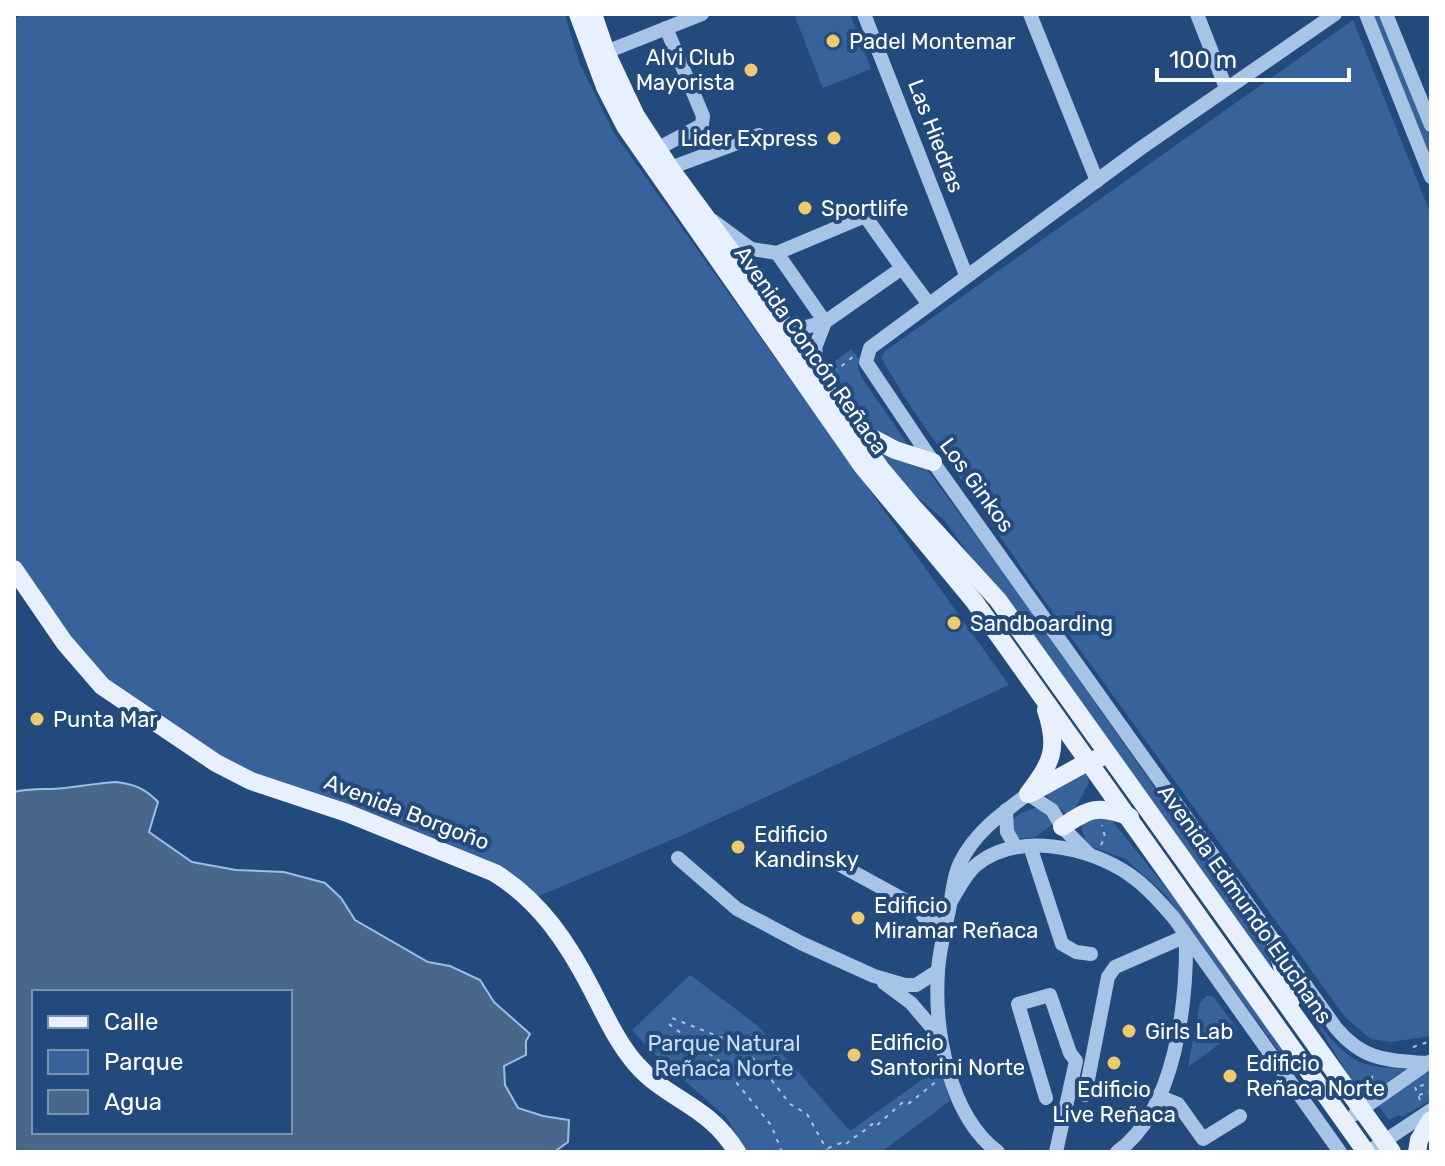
<svg xmlns="http://www.w3.org/2000/svg" width="1445" height="1166" font-family="Rubik,sans-serif">
<style>
.green{fill:#37639a}
.water{fill:#49668b;stroke:#9bbee6;stroke-width:2;fill-rule:evenodd}
.lines{fill:none;stroke-linecap:round;stroke-linejoin:round}
.path{stroke:#a7c3e5;stroke-width:2;stroke-dasharray:4 6;stroke-linecap:butt}
.minor{stroke:#a7c3e5;stroke-width:14}
.major{stroke:#e8f0fd;stroke-width:18}
.poi-dot{fill:#f0ca6a;stroke:#234a7c;stroke-width:3}
.labels{text-anchor:middle;dominant-baseline:central;stroke-width:8;stroke-linejoin:round;paint-order:stroke}
.poi-label{font-size:22px;fill:#fff;stroke:#234a7c;text-anchor:start}
.street-label{font-size:22px;fill:#fff;stroke:#234a7c}
.park-label{font-size:22px;fill:#caddf4;stroke:#234a7c}
</style>
<rect width="100%" height="100%" fill="#234a7c"/>
<!-- green -->
<g class="green">
<polygon points="24,14 565,14 579,62 614,133 1009,685 683,835 525,902 486,879 345,819 119,706 14,566 14,19"/>
<polygon points="794,14 850,14 871,69 823,88"/>
<polygon points="1373,14 1380,14 1431,140 1431,158"/>
<polygon points="1353,20 1431,215 1431,1036 1391,1042 1371,1039 1345,1017 1034,586 909,404 881,358 885,351"/>
<polygon points="851,349 859,359 858,369 862,378 913,452 863,430 847,407 846,392 830,365"/>
<polygon points="874,448 925,467 1008,579 1269,950 1271,969 944,520 908,489"/>
<polygon points="1086,772 1089,782 1075,809 1066,814 1047,797 1047,792"/>
<path d="M1036 808 1045 809 1053 824 1034 838H1016L1010 825C1015 814 1025 811 1036 808Z"/>
<polygon points="1110,818 1199,929 1297,1068 1293,1071 1164,893 1125,859 1093,847 1086,841 1081,828 1086,819"/>
<path d="M1285 972C1303 998 1328 1045 1356 1060 1371 1068 1389 1068 1405 1069L1365 1098 1362 1097Z"/>
<polygon points="690,975 757,1025 850,1131 940,1067 950,1101 881,1152 747,1152 726,1117 651,1051 632,1030"/>
<polygon points="1207,996 1213,996 1238,1030 1188,1067 1200,1002"/>
<polygon points="1431,1067 1431,1100 1402,1117 1399,1115 1389,1120 1377,1104"/>
</g>
<!-- water -->
<path class="water" d="M116 782C134 784 146 789 158 802L149 832 192 862 236 870 284 872 325 883 341 898 355 920 428 962 450 966 480 980 494 1002 530 1034 526 1041V1055L504 1066 505 1085 518 1108 543 1116 569 1120 568 1142 554 1152H14V792C32 788 48 790 65 788 82 786 99 783 116 782ZM34 992H290V1132H34Z"/>
<g class="lines">
<!-- path -->
<g class="path">
<polyline points="833,367 838,369 854,356"/>
<polyline points="1101,845 1105,837 1102,825"/>
<polyline points="1413,1047 1431,1041"/>
<polyline points="1420,1086 1431,1083"/>
<polyline points="1415,1087 1420,1100"/>
<polyline points="1367,1088 1371,1084 1373,1072"/>
<polyline points="1419,1095 1431,1091"/>
<path d="M828 1148 841 1143 845 1145C854 1136 863 1133 872 1124L875 1127 903 1102 908 1104 937 1081"/>
<polyline points="782,1152 771,1125 718,1060 670,1025 672,1018 740,1045 763,1069 790,1104 807,1114 828,1152"/>
</g>
<!-- minor -->
<g class="minor">
<polyline points="864,14 966,275"/>
<polyline points="1030,14 1097,181"/>
<polyline points="1197,14 1226,88"/>
<path d="M1335 14 1141 148 870 348 866 362 933 462 1336 1028C1364 1061 1386 1060 1426 1063"/>
<polyline points="1366,14 1431,177"/>
<polyline points="1386,14 1431,125"/>
<polyline points="606,52 702,14"/>
<polyline points="657,149 702,125 703,116 666,28"/>
<polyline points="670,168 759,135"/>
<polyline points="713,221 751,249 777,253 865,216 902,268 825,322 777,253"/>
<polyline points="902,268 928,303"/>
<polyline points="778,324 802,328 825,322"/>
<polyline points="819,372 815,348 825,322"/>
<polyline points="1006,810 1007,832 1016,847"/>
<polyline points="1030,846 1062,944 1076,952 1091,954"/>
<polyline points="678,858 737,909 801,943 874,976 905,985 916,985 938,971"/>
<polyline points="833,861 917,907 924,917 945,929"/>
<path d="M951 901C958 890 965 875 975 866 1016 831 1089 846 1130 875 1147 887 1160 902 1174 918L1340 1152"/>
<polyline points="884,983 911,1003 940,1037"/>
<polyline points="1085,1095 1108,977 1115,967 1186,936"/>
<polyline points="1158,1096 1178,1104 1203,1139 1240,1116"/>
<polyline points="1046,1098 1018,1004 1050,995 1070,1053 1076,1061 1056,1152"/>
<polyline points="1355,1114 1429,1062"/>
<path d="M998 1152C949 1116 934 1030 938 972 939 949 946 927 950 905 953 891 953 877 960 863 975 832 1001 814 1028 794L1052 810 1062 827 1089 854"/>
<path d="M1117 1152C1176 1110 1187 1002 1186 936"/>
<polyline points="1368,1152 1431,1110"/>
</g>
<!-- major -->
<g class="major">
<polyline points="578,14 605,87 625,126 863,467 974,601 1366,1152"/>
<polyline points="593,14 606,52 636,116 670,168 785,325 851,427 881,469 913,507 998,600 1392,1152"/>
<polyline points="859,431 895,450 933,462"/>
<path d="M14 569 64 642 102 686 216 763 251 781 347 813 495 873C540 901 568 943 592 990 605 1015 617 1042 636 1064 668 1101 708 1104 737 1152"/>
<polyline points="1031,793 1089,761 1100,758"/>
<path d="M1028 794C1052 762 1059 749 1046 710"/>
<path d="M1062 827C1088 809 1098 804 1130 817"/>
<polyline points="1276,944 1291,1000"/>
<polyline points="1417,1152 1419,1140 1431,1120"/>
</g>
</g>
<!-- markers -->
<g class="poi-dot">
<circle cx="833" cy="41" r="8"/>
<circle cx="751" cy="70" r="8"/>
<circle cx="834" cy="138" r="8"/>
<circle cx="805" cy="208" r="8"/>
<circle cx="954" cy="623" r="8"/>
<circle cx="37" cy="719" r="8"/>
<circle cx="738" cy="847" r="8"/>
<circle cx="858" cy="918" r="8"/>
<circle cx="1129" cy="1031" r="8"/>
<circle cx="854" cy="1055" r="8"/>
<circle cx="1114" cy="1063" r="8"/>
<circle cx="1230" cy="1076" r="8"/>
</g>
<g class="labels">
<!-- poi labels -->
<g class="poi-label">
<text x="849" y="41">Padel Montemar</text>
<text x="735" y="57" text-anchor="end">Alvi Club<tspan x="735" dy="25">Mayorista</tspan></text>
<text x="818" y="138" text-anchor="end">Lider Express</text>
<text x="821" y="208">Sportlife</text>
<text x="970" y="623">Sandboarding</text>
<text x="53" y="719">Punta Mar</text>
<text x="754" y="834">Edificio<tspan x="754" dy="25">Kandinsky</tspan></text>
<text x="874" y="905">Edificio<tspan x="874" dy="25">Miramar Reñaca</tspan></text>
<text x="1145" y="1031">Girls Lab</text>
<text x="870" y="1042">Edificio<tspan x="870" dy="25">Santorini Norte</tspan></text>
<text x="1246" y="1063">Edificio<tspan x="1246" dy="25">Reñaca Norte</tspan></text>
<text x="1114" y="1089" text-anchor="middle">Edificio<tspan x="1114" dy="25">Live Reñaca</tspan></text>
</g>
<!-- street labels -->
<g class="street-label">
<text transform="translate(936 136) rotate(69)">Las Hiedras</text>
<text transform="translate(811 350) rotate(55)">Avenida Concón Reñaca</text>
<text transform="translate(977 485) rotate(54)">Los Ginkos</text>
<text transform="translate(407 812) rotate(21)">Avenida Borgoño</text>
<text transform="translate(1245 904) rotate(55)">Avenida Edmundo Eluchans</text>
</g>
<!-- park labels -->
<g class="park-label">
<text x="724" y="1043">Parque Natural<tspan x="724" dy="25">Reñaca Norte</tspan></text>
</g>
</g>
<!-- border -->
<rect width="1445" height="1166" fill="none" stroke="#ffffff" stroke-width="32"/>
<!-- legend -->
<rect x="32" y="990" width="260" height="144" fill="#234a7c" stroke="#7b92b0" stroke-width="2"/>
<rect x="48" y="1016" width="40" height="12" fill="#e8f0fd" stroke="#7b92b0" stroke-width="2"/>
<text x="104" y="1030" font-size="24" fill="#ffffff">Calle</text>
<rect x="48" y="1050" width="40" height="24" fill="#37639a" stroke="#7b92b0" stroke-width="2"/>
<text x="104" y="1070" font-size="24" fill="#ffffff">Parque</text>
<rect x="48" y="1090" width="40" height="24" fill="#49668b" stroke="#7b92b0" stroke-width="2"/>
<text x="104" y="1110" font-size="24" fill="#ffffff">Agua</text>
<!-- scale -->
<path d="M1157 68v12h192v-12" fill="none" stroke="#ffffff" stroke-width="4"/>
<text x="1169" y="68" font-size="24" fill="#ffffff" stroke="#234a7c" stroke-width="6" paint-order="stroke">100 m</text>
</svg>
